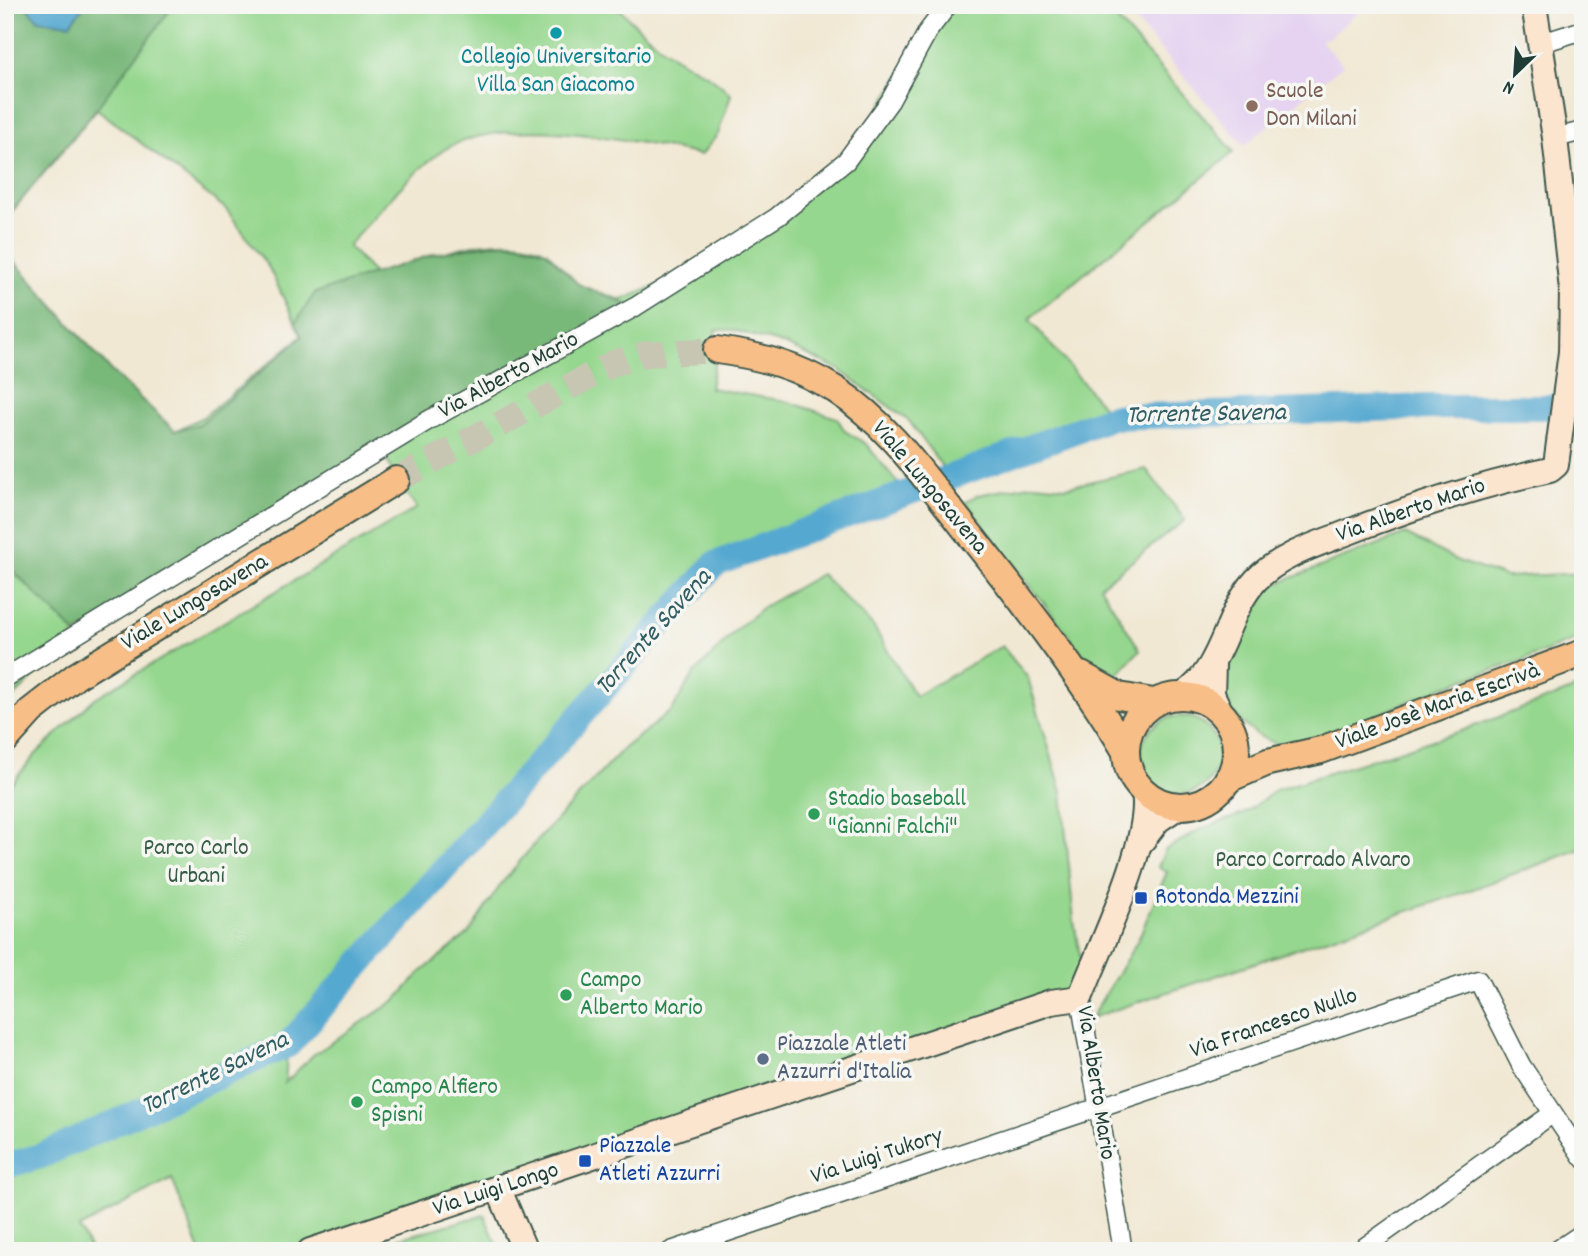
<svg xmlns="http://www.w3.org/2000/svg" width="1588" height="1256" font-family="Dekko,sans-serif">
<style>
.built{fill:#e5d3f1}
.green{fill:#95d78e;stroke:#5a8a61;stroke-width:2}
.forest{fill:#78b879;stroke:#4c7a56;stroke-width:2}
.water{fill:#55a8d0;stroke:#3a7282;stroke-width:2}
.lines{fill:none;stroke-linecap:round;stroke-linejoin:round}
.river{stroke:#55a8d0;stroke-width:26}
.primary-tunnel{stroke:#c7c6b3;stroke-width:26;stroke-dasharray:26 13;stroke-linecap:butt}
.street-casing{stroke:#3e574c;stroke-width:21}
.secondary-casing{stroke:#3e574c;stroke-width:28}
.primary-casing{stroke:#3e574c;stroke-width:30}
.street{stroke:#fff;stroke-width:18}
.secondary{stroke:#fce5cf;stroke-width:24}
.primary{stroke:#f7be87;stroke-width:26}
.culture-dot{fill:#0f9aa8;stroke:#f6f6f2;stroke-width:2.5}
.education-dot{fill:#8d6e63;stroke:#f6f6f2;stroke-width:2.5}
.leisure-dot{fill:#2e9e5b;stroke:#f6f6f2;stroke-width:2.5}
.transit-dot{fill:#1a4fb4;stroke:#f6f6f2;stroke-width:2.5}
.service-dot{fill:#5c6f8a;stroke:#f6f6f2;stroke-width:2.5}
.labels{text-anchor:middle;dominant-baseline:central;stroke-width:7;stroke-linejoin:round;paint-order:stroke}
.culture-label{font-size:24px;fill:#0d838f;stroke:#f6f6f2}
.education-label{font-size:24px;fill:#785e54;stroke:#f6f6f2;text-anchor:start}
.street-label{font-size:24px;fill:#1f3d34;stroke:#f6f6f2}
.leisure-label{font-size:24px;fill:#27864d;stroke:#f6f6f2;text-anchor:start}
.park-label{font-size:24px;fill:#375c46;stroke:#f6f6f2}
.transit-label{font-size:24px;fill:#164399;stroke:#f6f6f2;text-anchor:start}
.service-label{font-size:24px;fill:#4e5e75;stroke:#f6f6f2;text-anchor:start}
.water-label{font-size:26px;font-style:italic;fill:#2f5d63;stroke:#f6f6f2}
</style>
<rect width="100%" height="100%" fill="#f6f6f2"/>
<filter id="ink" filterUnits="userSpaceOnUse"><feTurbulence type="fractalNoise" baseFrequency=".0143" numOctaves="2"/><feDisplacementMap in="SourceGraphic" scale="14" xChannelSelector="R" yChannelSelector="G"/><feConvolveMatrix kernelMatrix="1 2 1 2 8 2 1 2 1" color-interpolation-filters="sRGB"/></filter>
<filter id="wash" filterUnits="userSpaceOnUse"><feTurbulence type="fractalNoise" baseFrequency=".00686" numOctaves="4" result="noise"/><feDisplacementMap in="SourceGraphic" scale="28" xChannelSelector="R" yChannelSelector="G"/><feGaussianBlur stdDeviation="1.57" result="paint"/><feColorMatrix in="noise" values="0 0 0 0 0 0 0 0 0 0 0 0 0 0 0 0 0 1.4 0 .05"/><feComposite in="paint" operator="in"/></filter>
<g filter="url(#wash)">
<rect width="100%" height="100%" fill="#f1e8d3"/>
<!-- built -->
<polygon class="built" points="1122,5 1367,5 1328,38 1320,40 1343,65 1244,146"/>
<!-- green -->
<g class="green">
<path d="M5 5H616C634 24 652 41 673 56 696 71 711 73 731 95L718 134 701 155C635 141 496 110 438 154 404 180 376 214 348 246L375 275C416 261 506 224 546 252 558 260 565 274 577 283 588 291 608 295 622 300L694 271 846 161 945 5H1104L1234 152 1029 319 1112 417 949 476 909 421 838 369 786 345 733 330H715L717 350 710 388 789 402 837 418 845 431 866 444 906 493 715 564 288 1044 285 1083 313 1055 397 999 420 973 469 933 501 884 541 836 624 748 672 710 693 675 739 627 763 607 821 574 873 626 915 696 1002 646 1028 678 1062 792 1074 922 1087 994 332 1251H200L172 1179 79 1228 91 1251H5V791L36 754 95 698 417 508 396 480 382 449 76 634 5 706V251L112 372 175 431 203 417 302 336 269 268 226 209 97 109 5 220Z"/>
<polygon points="1146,469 1185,520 1100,586 1140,650 1114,678 1088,661 966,502 978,495 1035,484 1066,487"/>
<path d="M1405 534 1458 561 1506 577 1583 573V637L1524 660 1458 681 1313 742C1306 744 1298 746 1291 746 1263 747 1217 710 1222 680 1227 647 1246 611 1268 587Z"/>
<polygon points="1583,686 1583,848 1465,892 1091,1018 1138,940 1167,872 1158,867 1165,850 1201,829 1243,814 1276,790 1461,731"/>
<circle cx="1180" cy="755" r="39"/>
<polygon points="484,1215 500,1251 394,1251 397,1239"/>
</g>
<!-- forest -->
<g class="forest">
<polygon points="5,5 174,5 96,109 5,220"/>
<polygon points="491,244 524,244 546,251 578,284 631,306 76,634 5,563 5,251 112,372 175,431 200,424 302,337 295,323 315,293 434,254"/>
</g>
<!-- water -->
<polygon class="water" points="24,5 85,5 70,24 39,20"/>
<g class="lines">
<!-- river -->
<polyline class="river" points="5,1166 41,1156 288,1045 715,564 1112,417 1432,407 1583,407"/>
</g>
</g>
<g filter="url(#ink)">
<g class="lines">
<!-- primary-tunnel -->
<polyline class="primary-tunnel" points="396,480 614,363 646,354 717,350"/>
<!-- street casing -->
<g class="street-casing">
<g id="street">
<polyline points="1542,43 1583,30"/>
<polyline points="1555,138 1583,131"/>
<polyline points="5,678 429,420 635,307 777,217 846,161 890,101 928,31 948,5"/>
<polyline points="1080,998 1123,1251"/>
<polyline points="671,1251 1478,980 1521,1065 1583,1158"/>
<polyline points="1359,1251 1552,1114"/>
<polyline points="1556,1251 1583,1233"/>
</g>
</g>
<!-- secondary casing -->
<g class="secondary-casing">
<g id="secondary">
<polyline points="1213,665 1212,694 1220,711"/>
<path d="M1183 695C1224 668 1224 615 1256 580 1278 557 1312 546 1341 535 1409 508 1478 485 1550 470L1556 465 1571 352 1572 290 1555 138 1534 5"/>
<polyline points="1142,841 1158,820 1179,806"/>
<polyline points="499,1190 525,1251"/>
<path d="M310 1251 1051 1002 1080 998C1099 949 1153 839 1144 792"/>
</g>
</g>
<!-- primary casing -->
<g class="primary-casing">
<g id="primary">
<path d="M717 350C761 356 798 366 836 390 887 423 923 475 960 522 1018 595 1077 670 1125 750"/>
<polyline points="1081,675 1119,696 1153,702"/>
<circle cx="1181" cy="751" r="55"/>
<polyline points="5,740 31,711 76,676 396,480"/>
<polyline points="1228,779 1268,762 1321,750 1583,653"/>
</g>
</g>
<!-- street -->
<use href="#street" class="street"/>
<!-- secondary -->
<use href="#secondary" class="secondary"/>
<!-- primary -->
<use href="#primary" class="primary"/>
</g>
</g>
<!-- markers -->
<circle class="culture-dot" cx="556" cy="33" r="7"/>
<circle class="education-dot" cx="1252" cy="106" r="7"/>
<g class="leisure-dot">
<circle cx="814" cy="814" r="7"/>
<circle cx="566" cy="995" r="7"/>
<circle cx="357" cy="1102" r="7"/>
</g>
<g class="transit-dot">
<rect x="1134" y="891" width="14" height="14" rx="3.5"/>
<rect x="578" y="1154" width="14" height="14" rx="3.5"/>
</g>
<circle class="service-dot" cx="763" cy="1059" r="7"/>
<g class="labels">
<!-- culture labels -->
<g class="culture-label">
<text x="556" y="58">Collegio Universitario<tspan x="556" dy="28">Villa San Giacomo</tspan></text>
</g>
<!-- education labels -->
<g class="education-label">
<text x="1266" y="92">Scuole<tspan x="1266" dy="28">Don Milani</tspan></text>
</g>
<!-- street labels -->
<g class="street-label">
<text transform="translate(509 376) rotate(-29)">Via Alberto Mario</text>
<text transform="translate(929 488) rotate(50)">Viale Lungosavena</text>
<text transform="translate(1411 511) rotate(-19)">Via Alberto Mario</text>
<text transform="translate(195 603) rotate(-31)">Viale Lungosavena</text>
<text transform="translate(1438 707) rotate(-20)">Viale Josè Maria Escrivà</text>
<text transform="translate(1274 1024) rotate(-19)">Via Francesco Nullo</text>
<text transform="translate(1095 1083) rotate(81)">Via Alberto Mario</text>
<text transform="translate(877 1157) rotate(-18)">Via Luigi Tukory</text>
<text transform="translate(496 1190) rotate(-18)">Via Luigi Longo</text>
</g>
<!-- leisure labels -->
<g class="leisure-label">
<text x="828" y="800">Stadio baseball<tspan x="828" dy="28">"Gianni Falchi"</tspan></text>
<text x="580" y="981">Campo<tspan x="580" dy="28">Alberto Mario</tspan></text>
<text x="371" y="1088">Campo Alfiero<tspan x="371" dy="28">Spisni</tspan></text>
</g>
<!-- park labels -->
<g class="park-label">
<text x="196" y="849">Parco Carlo<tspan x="196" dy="28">Urbani</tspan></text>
<text x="1313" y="861">Parco Corrado Alvaro</text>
</g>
<!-- transit labels -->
<g class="transit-label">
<text x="1155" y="898">Rotonda Mezzini</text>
<text x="599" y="1147">Piazzale<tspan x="599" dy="28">Atleti Azzurri</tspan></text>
</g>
<!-- service labels -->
<g class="service-label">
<text x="777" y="1045">Piazzale Atleti<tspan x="777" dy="28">Azzurri d'Italia</tspan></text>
</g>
<!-- water labels -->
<g class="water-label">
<text transform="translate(1206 415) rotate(-1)">Torrente Savena</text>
<text transform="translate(654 633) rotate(-48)">Torrente Savena</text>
<text transform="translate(215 1074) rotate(-26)">Torrente Savena</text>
</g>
</g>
<!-- margin -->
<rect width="1588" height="1256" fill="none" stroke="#f6f6f2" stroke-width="28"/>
<!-- north arrow -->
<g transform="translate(1515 74) rotate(205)" stroke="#f6f6f2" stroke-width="5" paint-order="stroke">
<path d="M0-5L12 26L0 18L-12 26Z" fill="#1f3d34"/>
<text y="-10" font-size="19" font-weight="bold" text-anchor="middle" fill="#1f3d34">N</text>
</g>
</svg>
